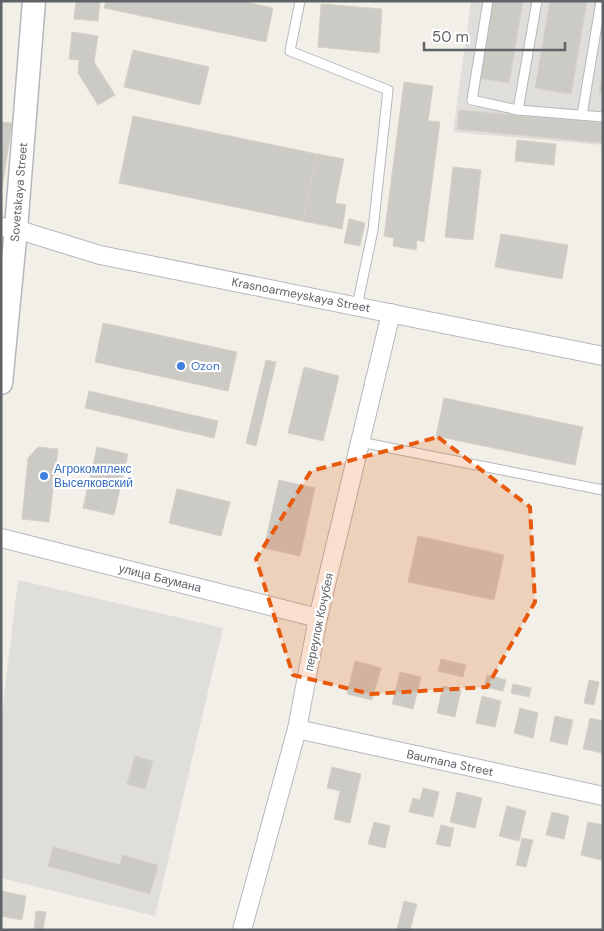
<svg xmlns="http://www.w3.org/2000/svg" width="604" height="931" font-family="'DM Sans',sans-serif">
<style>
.industrial{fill:#e0deda}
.building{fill:#cccac5;stroke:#d6d1c6}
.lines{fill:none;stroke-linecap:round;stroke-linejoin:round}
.service-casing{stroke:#b5b8bc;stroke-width:11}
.minor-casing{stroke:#b5b8bc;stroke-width:20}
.tertiary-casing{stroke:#b5b8bc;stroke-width:25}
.service{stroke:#fff;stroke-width:9}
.minor{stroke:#fff;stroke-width:18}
.tertiary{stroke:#fff;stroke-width:22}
.marked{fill:#e8590c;fill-opacity:0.2;stroke:#e8590c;stroke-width:4;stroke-dasharray:10 6;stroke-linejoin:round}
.shop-dot{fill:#3f7fe0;stroke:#fff;stroke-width:2}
.labels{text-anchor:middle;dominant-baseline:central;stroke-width:4.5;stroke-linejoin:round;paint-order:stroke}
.street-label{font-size:12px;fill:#5f6368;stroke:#fff}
.shop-label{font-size:12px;fill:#366cbe;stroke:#fff;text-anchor:start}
</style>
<rect width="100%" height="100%" fill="#f1efe8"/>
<!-- industrial -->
<g class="industrial">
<polygon points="471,1 603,1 603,145 453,132"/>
<polygon points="18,580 223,628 155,916 1,878 1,721"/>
</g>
<!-- building -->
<g class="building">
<polygon points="76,1 100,1 98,21 74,19"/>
<polygon points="106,1 242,1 273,8 266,42 104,8"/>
<polygon points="493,1 523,1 509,83 480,78"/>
<polygon points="550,1 587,1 571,94 535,88"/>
<polygon points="321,4 382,9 379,53 318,47"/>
<polygon points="72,32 98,36 94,62 115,95 98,105 78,73 79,60 69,59"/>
<polygon points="133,50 209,67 200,105 124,87"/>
<polygon points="603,71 603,93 599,93"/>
<polygon points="404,82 433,86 428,121 440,122 424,242 417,240 416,250 393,246 394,238 384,236"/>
<polygon points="459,110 603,123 603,143 457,129"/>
<polygon points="133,116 317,154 303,221 119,183"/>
<polygon points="1,122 12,123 2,188 1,188"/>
<polygon points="517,140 556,144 554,165 515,161"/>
<polygon points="317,154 344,159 335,203 346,205 342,229 303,221"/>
<polygon points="453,167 481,170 473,240 445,237"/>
<polygon points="349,219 365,223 360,246 344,243"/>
<polygon points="501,234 568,245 562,279 495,267"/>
<polygon points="103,323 237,352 228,391 95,362"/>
<polygon points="266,360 276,362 256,446 246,443"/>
<polygon points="304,367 339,376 323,441 288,433"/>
<polygon points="89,391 218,421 214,438 85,408"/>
<polygon points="444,398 583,427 575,465 436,436"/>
<polygon points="38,447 58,449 49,522 22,519 28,458"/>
<polygon points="97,447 128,454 114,515 83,508"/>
<polygon points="279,480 315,488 300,556 264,548"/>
<polygon points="177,489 230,502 221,536 169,523"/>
<polygon points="418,536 504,555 494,600 408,582"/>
<polygon points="441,659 466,665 463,677 438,671"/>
<polygon points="355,661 381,668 372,700 347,694"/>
<polygon points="400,672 421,677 413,709 392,704"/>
<polygon points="487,675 506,680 503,691 484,687"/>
<polygon points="589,680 599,682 594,705 584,703"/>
<polygon points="513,684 531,688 529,697 511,693"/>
<polygon points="443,686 461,690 455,717 437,713"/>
<polygon points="482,696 501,701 495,727 476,723"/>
<polygon points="520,708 538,713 533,738 514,733"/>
<polygon points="555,716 573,720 567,745 550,741"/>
<polygon points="590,718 603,721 603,753 583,749"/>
<polygon points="135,756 153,761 145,789 127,784"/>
<polygon points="332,767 361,774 350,823 334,819 340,791 327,788"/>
<polygon points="423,788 439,792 433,817 409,812 413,798 420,800"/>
<polygon points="457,792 482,798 475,828 450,822"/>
<polygon points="507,806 526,811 519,841 499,836"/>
<polygon points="552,812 569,816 564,839 546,835"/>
<polygon points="374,822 390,826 385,848 368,844"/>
<polygon points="588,822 603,825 603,852 601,860 581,855"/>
<polygon points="441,825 454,828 450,847 436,844"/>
<polygon points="522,838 533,840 526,867 516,865"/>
<polygon points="53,847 120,865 122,855 158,865 150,894 48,866"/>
<polygon points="1,891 26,896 22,920 1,916"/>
<polygon points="404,901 417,904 410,930 397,930"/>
<polygon points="36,911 46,912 43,930 34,930"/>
</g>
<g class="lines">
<!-- service casing -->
<g class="service-casing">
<g id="service">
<polyline points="300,1 290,51 388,90 373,230 357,306"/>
<polyline points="488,1 472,100 518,110 603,117"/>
<polyline points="518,110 537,1"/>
<polyline points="582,115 601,1"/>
<polyline points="360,442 603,490"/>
</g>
</g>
<!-- minor casing -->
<g class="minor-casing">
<g id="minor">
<polyline points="1,227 16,229 100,255 603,356"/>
<polyline points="1,538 318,618"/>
<polyline points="297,729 603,796"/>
<polyline points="242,930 297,729 318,618 391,313"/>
</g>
</g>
<!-- tertiary casing -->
<g class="tertiary-casing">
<polyline id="tertiary" points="1,383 16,229 34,1"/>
</g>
<!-- service -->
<use href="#service" class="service"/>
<!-- minor -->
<use href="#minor" class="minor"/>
<!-- tertiary -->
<use href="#tertiary" class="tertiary"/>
</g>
<!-- marked area -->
<path class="marked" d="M438 437 530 507 535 602 487 687 371 694 293 675 256 559 311 471Z"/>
<!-- markers -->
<g class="shop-dot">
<circle cx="181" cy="366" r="5"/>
<circle cx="44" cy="476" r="5"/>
</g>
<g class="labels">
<!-- street labels -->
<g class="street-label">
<text transform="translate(19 192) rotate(-85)">Sovetskaya Street</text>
<text transform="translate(301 295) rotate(11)">Krasnoarmeyskaya Street</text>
<text transform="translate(160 578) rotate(14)">улица Баумана</text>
<text transform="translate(319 622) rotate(-78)">переулок Кочубея</text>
<text transform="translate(450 763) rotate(12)">Baumana Street</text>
</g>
<!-- shop labels -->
<g class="shop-label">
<text x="191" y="366">Ozon</text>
<text x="54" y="469">Агрокомплекс<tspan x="54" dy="14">Выселковский</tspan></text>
</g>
</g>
<!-- border -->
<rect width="604" height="931" fill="none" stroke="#5f6368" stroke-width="5"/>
<!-- scale -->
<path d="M424 42v8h141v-8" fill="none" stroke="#5f6368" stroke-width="2.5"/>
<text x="432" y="42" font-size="15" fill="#5f6368" stroke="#ffffff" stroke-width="4" paint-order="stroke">50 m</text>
</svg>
